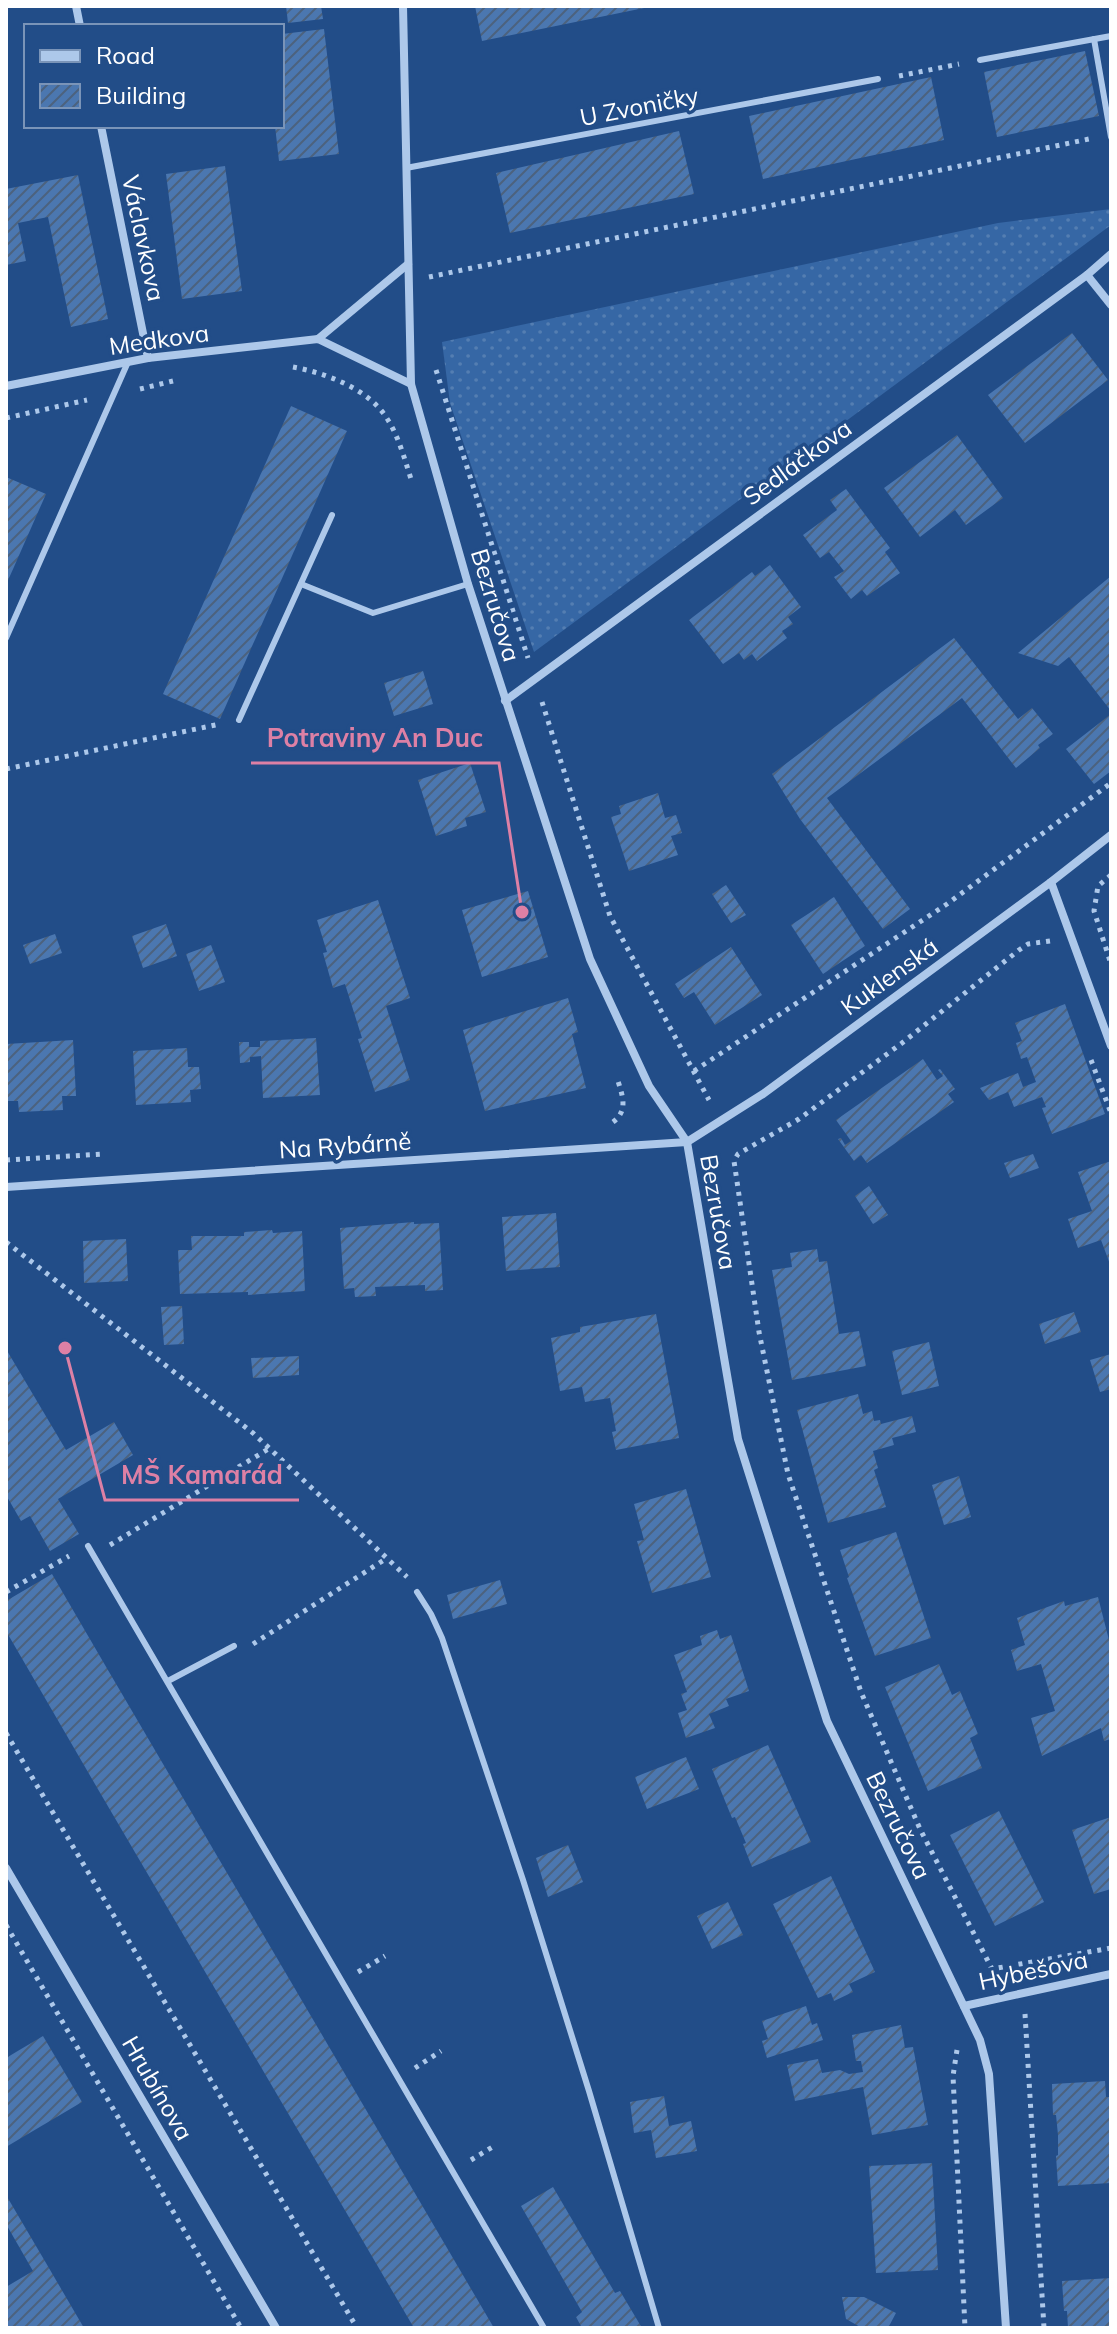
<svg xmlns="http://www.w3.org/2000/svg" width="1117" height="2334" font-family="Mulish,sans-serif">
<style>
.grass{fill:url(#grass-dots)}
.building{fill:url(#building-hatch)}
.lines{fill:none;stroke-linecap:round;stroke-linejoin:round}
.path{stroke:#adc8ea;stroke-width:5;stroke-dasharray:4 6;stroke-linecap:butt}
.service{stroke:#adc8ea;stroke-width:6}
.minor{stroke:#adc8ea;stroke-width:8}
.labels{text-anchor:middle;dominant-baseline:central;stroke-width:7;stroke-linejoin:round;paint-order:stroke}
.street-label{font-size:24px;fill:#fff;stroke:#224d88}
.leader{fill:none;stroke:#dd80a5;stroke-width:3}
.callout-dot{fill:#dd80a5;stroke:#224d88;stroke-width:3}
.callout-label{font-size:26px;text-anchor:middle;font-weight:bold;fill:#dd80a5;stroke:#224d88;stroke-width:7;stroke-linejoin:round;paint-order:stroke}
</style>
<defs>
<pattern id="grass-dots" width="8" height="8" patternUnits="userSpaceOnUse" patternTransform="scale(2)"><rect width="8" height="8" fill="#3667a5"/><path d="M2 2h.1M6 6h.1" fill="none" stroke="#547eb2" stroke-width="1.8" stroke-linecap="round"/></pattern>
<pattern id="building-hatch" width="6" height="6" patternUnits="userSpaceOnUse" patternTransform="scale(2)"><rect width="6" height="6" fill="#4b77b0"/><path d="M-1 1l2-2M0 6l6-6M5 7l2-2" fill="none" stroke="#4c627e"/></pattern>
</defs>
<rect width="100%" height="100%" fill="#224d88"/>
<!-- grass -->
<polygon class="grass" points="1111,209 1111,225 534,652 450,403 442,342 998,223"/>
<!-- building -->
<g class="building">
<polygon points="286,6 321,6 323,19 288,23"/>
<polygon points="475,6 649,6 649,7 482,41"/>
<polygon points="324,29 339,154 279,161 275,126 282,126 282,34"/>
<polygon points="1085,51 1099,116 997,137 984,72"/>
<polygon points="931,77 944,140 763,179 749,116"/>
<polygon points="679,131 694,194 510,233 496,173"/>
<polygon points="225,166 242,291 182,299 166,174"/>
<polygon points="78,175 108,319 71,327 48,217 18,223 26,261 6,265 6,189"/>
<polygon points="1072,333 1108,380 1025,443 988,395"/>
<polygon points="291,406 347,431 220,719 163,694"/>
<polygon points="957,435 1003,498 966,525 955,510 920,537 884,488"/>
<polygon points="6,477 46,494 6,585"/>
<polygon points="846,489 890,548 885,552 900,573 867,596 862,590 851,599 834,577 844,571 829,552 820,558 803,535 837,510 830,500"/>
<polygon points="770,565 801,607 788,617 793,624 782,631 787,638 757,661 752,654 744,660 739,653 723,664 689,620 752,572 755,576"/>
<polygon points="1111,576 1111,711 1069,657 1058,666 1018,653"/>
<polygon points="954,638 1018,719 1032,708 1053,734 1038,745 1040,748 1016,768 962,698 827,798 910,909 883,929 800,819 772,774"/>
<polygon points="423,671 433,704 394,716 384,683"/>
<polygon points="1111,714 1111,771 1094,784 1066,749"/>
<polygon points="470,763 486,812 465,818 467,826 436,836 418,780"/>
<polygon points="658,793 665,818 676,815 682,833 671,836 678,855 629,871 611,817 621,814 619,806"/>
<polygon points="726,885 746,915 731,923 712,894"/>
<polygon points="528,891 548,957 482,977 462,910"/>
<polygon points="834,897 865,946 823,974 791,925"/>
<polygon points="378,900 410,998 386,1006 410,1080 375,1092 358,1039 362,1038 345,984 333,988 323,953 327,952 317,920"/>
<polygon points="166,924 177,956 143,968 132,936"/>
<polygon points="55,934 62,953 30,964 23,945"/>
<polygon points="211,945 225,982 199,991 186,954"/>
<polygon points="731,947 762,995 715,1025 694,992 684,998 675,984"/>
<polygon points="568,998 578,1032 572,1034 586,1088 485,1111 463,1030"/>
<polygon points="1065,1004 1105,1114 1052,1134 1042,1108 1046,1107 1042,1097 1014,1107 1008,1092 989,1100 980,1088 1018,1073 1023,1087 1036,1082 1027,1057 1021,1059 1016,1043 1022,1041 1015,1023"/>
<polygon points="316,1038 320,1095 263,1098 261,1056 250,1057 250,1062 240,1063 239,1042 249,1042 249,1047 260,1047 260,1041"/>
<polygon points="73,1040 76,1096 62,1096 63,1110 19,1112 18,1101 6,1101 6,1044"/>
<polygon points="187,1048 188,1067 199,1067 201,1089 190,1090 191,1102 136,1105 133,1051"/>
<polygon points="923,1059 937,1080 943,1076 938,1070 940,1069 955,1089 948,1094 954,1102 867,1163 861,1155 854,1161 838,1139 841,1138 845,1145 851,1141 836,1120"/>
<polygon points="1033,1154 1039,1168 1010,1178 1004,1163"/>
<polygon points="1111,1161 1111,1267 1101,1240 1078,1248 1068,1219 1092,1211 1078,1172"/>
<polygon points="869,1186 888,1215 873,1224 855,1196"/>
<polygon points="556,1213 560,1267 506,1271 502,1217"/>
<polygon points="414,1222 414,1224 439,1223 443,1290 425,1291 425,1285 375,1287 376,1296 355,1297 354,1288 344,1289 340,1228"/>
<polygon points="272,1230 273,1233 302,1231 305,1291 248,1295 248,1292 180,1294 178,1250 192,1250 191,1236 244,1236 244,1232"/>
<polygon points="126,1239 128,1281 84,1283 83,1241"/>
<polygon points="817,1249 819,1262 827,1261 839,1334 859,1331 866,1366 792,1380 772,1270 792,1267 790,1253"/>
<polygon points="182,1306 184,1344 164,1345 161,1307"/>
<polygon points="1074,1312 1081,1332 1045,1344 1039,1324"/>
<polygon points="656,1314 679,1438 616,1450 612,1432 616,1431 610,1398 585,1402 582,1387 560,1391 551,1338 580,1332 580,1327"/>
<polygon points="929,1342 939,1386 902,1395 892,1351"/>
<polygon points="6,1349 66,1450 114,1422 133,1455 58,1499 79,1534 50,1551 30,1516 21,1521 6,1495"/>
<polygon points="1111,1354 1111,1389 1100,1392 1090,1360"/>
<polygon points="299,1356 299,1375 253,1378 251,1358"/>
<polygon points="858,1394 863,1414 872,1411 874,1421 880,1420 881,1424 912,1416 916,1432 892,1438 894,1445 873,1451 878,1468 874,1470 886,1507 828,1523 797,1410"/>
<polygon points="959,1476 971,1517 944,1525 932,1485"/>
<polygon points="686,1489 711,1577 652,1593 637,1541 644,1540 634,1504"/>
<polygon points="896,1532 931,1638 875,1656 847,1578 849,1577 840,1550"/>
<polygon points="52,1574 105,1665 494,2328 414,2328 99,1791 6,1631 6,1601"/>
<polygon points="500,1580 507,1604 453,1619 447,1595"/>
<polygon points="1098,1597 1111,1648 1111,1739 1104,1741 1101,1728 1042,1756 1031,1718 1055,1711 1041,1664 1017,1671 1011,1650 1025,1645 1017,1618 1064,1601 1065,1606"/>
<polygon points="717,1630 720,1639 731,1635 749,1691 726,1699 729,1706 709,1714 715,1728 686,1738 678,1713 687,1710 681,1694 687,1692 674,1655 702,1645 700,1636"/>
<polygon points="939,1664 952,1695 960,1691 978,1734 970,1738 982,1768 928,1791 885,1687"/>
<polygon points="768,1745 811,1842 752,1867 743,1844 746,1843 735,1817 732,1818 712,1769"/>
<polygon points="686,1757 699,1789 647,1809 635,1777"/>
<polygon points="999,1811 1044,1902 995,1926 950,1835"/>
<polygon points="1111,1817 1111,1889 1094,1894 1072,1830"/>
<polygon points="568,1845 583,1882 548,1897 536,1858"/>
<polygon points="831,1876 875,1972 849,1984 853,1992 834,2001 831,1993 818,1998 773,1904"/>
<polygon points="728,1902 743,1935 712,1949 697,1916"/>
<polygon points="806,2006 812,2025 817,2023 823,2040 767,2058 762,2041 768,2039 762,2021"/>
<polygon points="901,2025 905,2048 913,2047 928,2125 872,2135 863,2087 795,2101 787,2065 818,2059 822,2073 840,2070 849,2074 863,2072 861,2061 856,2061 852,2035"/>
<polygon points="43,2036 82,2102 6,2147 6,2058"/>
<polygon points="1105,2081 1106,2097 1111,2097 1111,2183 1058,2186 1056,2156 1058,2155 1058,2135 1056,2115 1053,2115 1052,2084"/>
<polygon points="664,2096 669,2126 691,2121 697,2151 656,2158 651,2130 634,2133 630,2102"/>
<polygon points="932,2163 938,2270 876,2273 869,2166"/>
<polygon points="553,2187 615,2293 620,2291 642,2328 582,2328 576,2317 582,2312 521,2206"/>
<polygon points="6,2195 46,2263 84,2328 6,2328 6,2287 33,2271 6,2224"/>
<polygon points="1111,2278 1111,2328 1068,2328 1067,2311 1064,2311 1062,2281"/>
<polygon points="842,2297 864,2297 896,2313 888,2328 862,2328 846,2319"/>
</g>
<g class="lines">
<!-- path -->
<g class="path">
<polyline points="899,76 959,64"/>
<polyline points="429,277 1089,139"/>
<path d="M293 367C325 373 367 388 386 417 399 436 405 461 412 482"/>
<polyline points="436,370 528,658"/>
<polyline points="140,389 173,381"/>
<polyline points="6,418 87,400"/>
<polyline points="542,702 610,916 709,1100"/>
<polyline points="6,769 220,724"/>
<polyline points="1111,875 1098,886 1094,911 1111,964"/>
<polyline points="1050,941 1028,944 1019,950 902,1043 799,1119 738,1154 734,1161 759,1332 788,1474 861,1692 920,1829 992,1969 1111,1948"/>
<polyline points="1091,1060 1111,1113"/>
<polyline points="694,1071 947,904 1111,783"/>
<path d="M613 1122C628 1111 623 1097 618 1081"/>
<polyline points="6,1160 104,1154"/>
<polyline points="6,1242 253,1433 407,1577"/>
<polyline points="110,1545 270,1448"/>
<polyline points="6,1592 69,1556"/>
<polyline points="253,1644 387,1558"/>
<polyline points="6,1733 357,2328"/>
<polyline points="6,1925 241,2328"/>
<polyline points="358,1972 385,1956"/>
<polyline points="1025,2014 1044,2328"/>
<polyline points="957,2050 953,2076 965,2328"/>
<polyline points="415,2068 441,2051"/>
<polyline points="471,2160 494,2146"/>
</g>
<!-- service -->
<g class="service">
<polyline points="1094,39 1111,137"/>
<polyline points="980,60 1111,36"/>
<polyline points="406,168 878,79"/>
<polyline points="301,584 373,613 468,584"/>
<polyline points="6,638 128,362"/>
<polyline points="239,720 332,515"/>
<polyline points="88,1546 544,2328"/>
<polyline points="417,1592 431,1614 442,1638 523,1880 589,2091 659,2328"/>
<polyline points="168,1681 234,1646"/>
</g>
<!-- minor -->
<g class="minor">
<polyline points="76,6 80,26"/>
<polyline points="403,6 411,384 468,584 590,959 649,1086 687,1142 738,1439 827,1721 980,2040 989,2074 1006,2328"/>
<polyline points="101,126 148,358"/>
<polyline points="1087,275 1111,305"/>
<polyline points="318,339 408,264"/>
<polyline points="6,386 148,358 318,339 411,384"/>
<polyline points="505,701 1087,275 1111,254"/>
<polyline points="1051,882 1111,1046"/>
<polyline points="6,1187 687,1142 763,1094 1051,882 1111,835"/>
<polyline points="6,1868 276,2328"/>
<polyline points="964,2006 1111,1974"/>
</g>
</g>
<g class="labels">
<!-- street labels -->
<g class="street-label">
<text transform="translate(639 106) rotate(-11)">U Zvoničky</text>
<text transform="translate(144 238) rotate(78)">Václavkova</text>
<text transform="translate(159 339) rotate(-8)">Medkova</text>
<text transform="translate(797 462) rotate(-36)">Sedláčkova</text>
<text transform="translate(496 605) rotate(73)">Bezručova</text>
<text transform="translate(889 976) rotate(-36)">Kuklenská</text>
<text transform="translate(345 1145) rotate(-4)">Na Rybárně</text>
<text transform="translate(719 1212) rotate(80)">Bezručova</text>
<text transform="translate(899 1825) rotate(64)">Bezručova</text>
<text transform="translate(1033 1970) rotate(-12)">Hybešova</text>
<text transform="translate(158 2088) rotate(60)">Hrubínova</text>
</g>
</g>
<!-- callouts -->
<path class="leader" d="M522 912L499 763H251M65 1348L105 1500H299"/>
<g class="callout-dot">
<circle cx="522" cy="912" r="8"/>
<circle cx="65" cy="1348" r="8"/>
</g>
<g class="callout-label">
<text x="375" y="747">Potraviny An Duc</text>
<text x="202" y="1484">MŠ Kamarád</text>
</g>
<!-- border -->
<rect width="1117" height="2334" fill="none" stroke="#ffffff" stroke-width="16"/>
<!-- legend -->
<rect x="24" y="24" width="260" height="104" fill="#224d88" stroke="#7a94b8" stroke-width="2"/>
<rect x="40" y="50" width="40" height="12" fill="#adc8ea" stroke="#7a94b8" stroke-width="2"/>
<text x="96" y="64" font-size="24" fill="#ffffff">Road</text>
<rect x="40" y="84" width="40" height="24" fill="url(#building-hatch)" stroke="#7a94b8" stroke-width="2"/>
<text x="96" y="104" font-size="24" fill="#ffffff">Building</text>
</svg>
